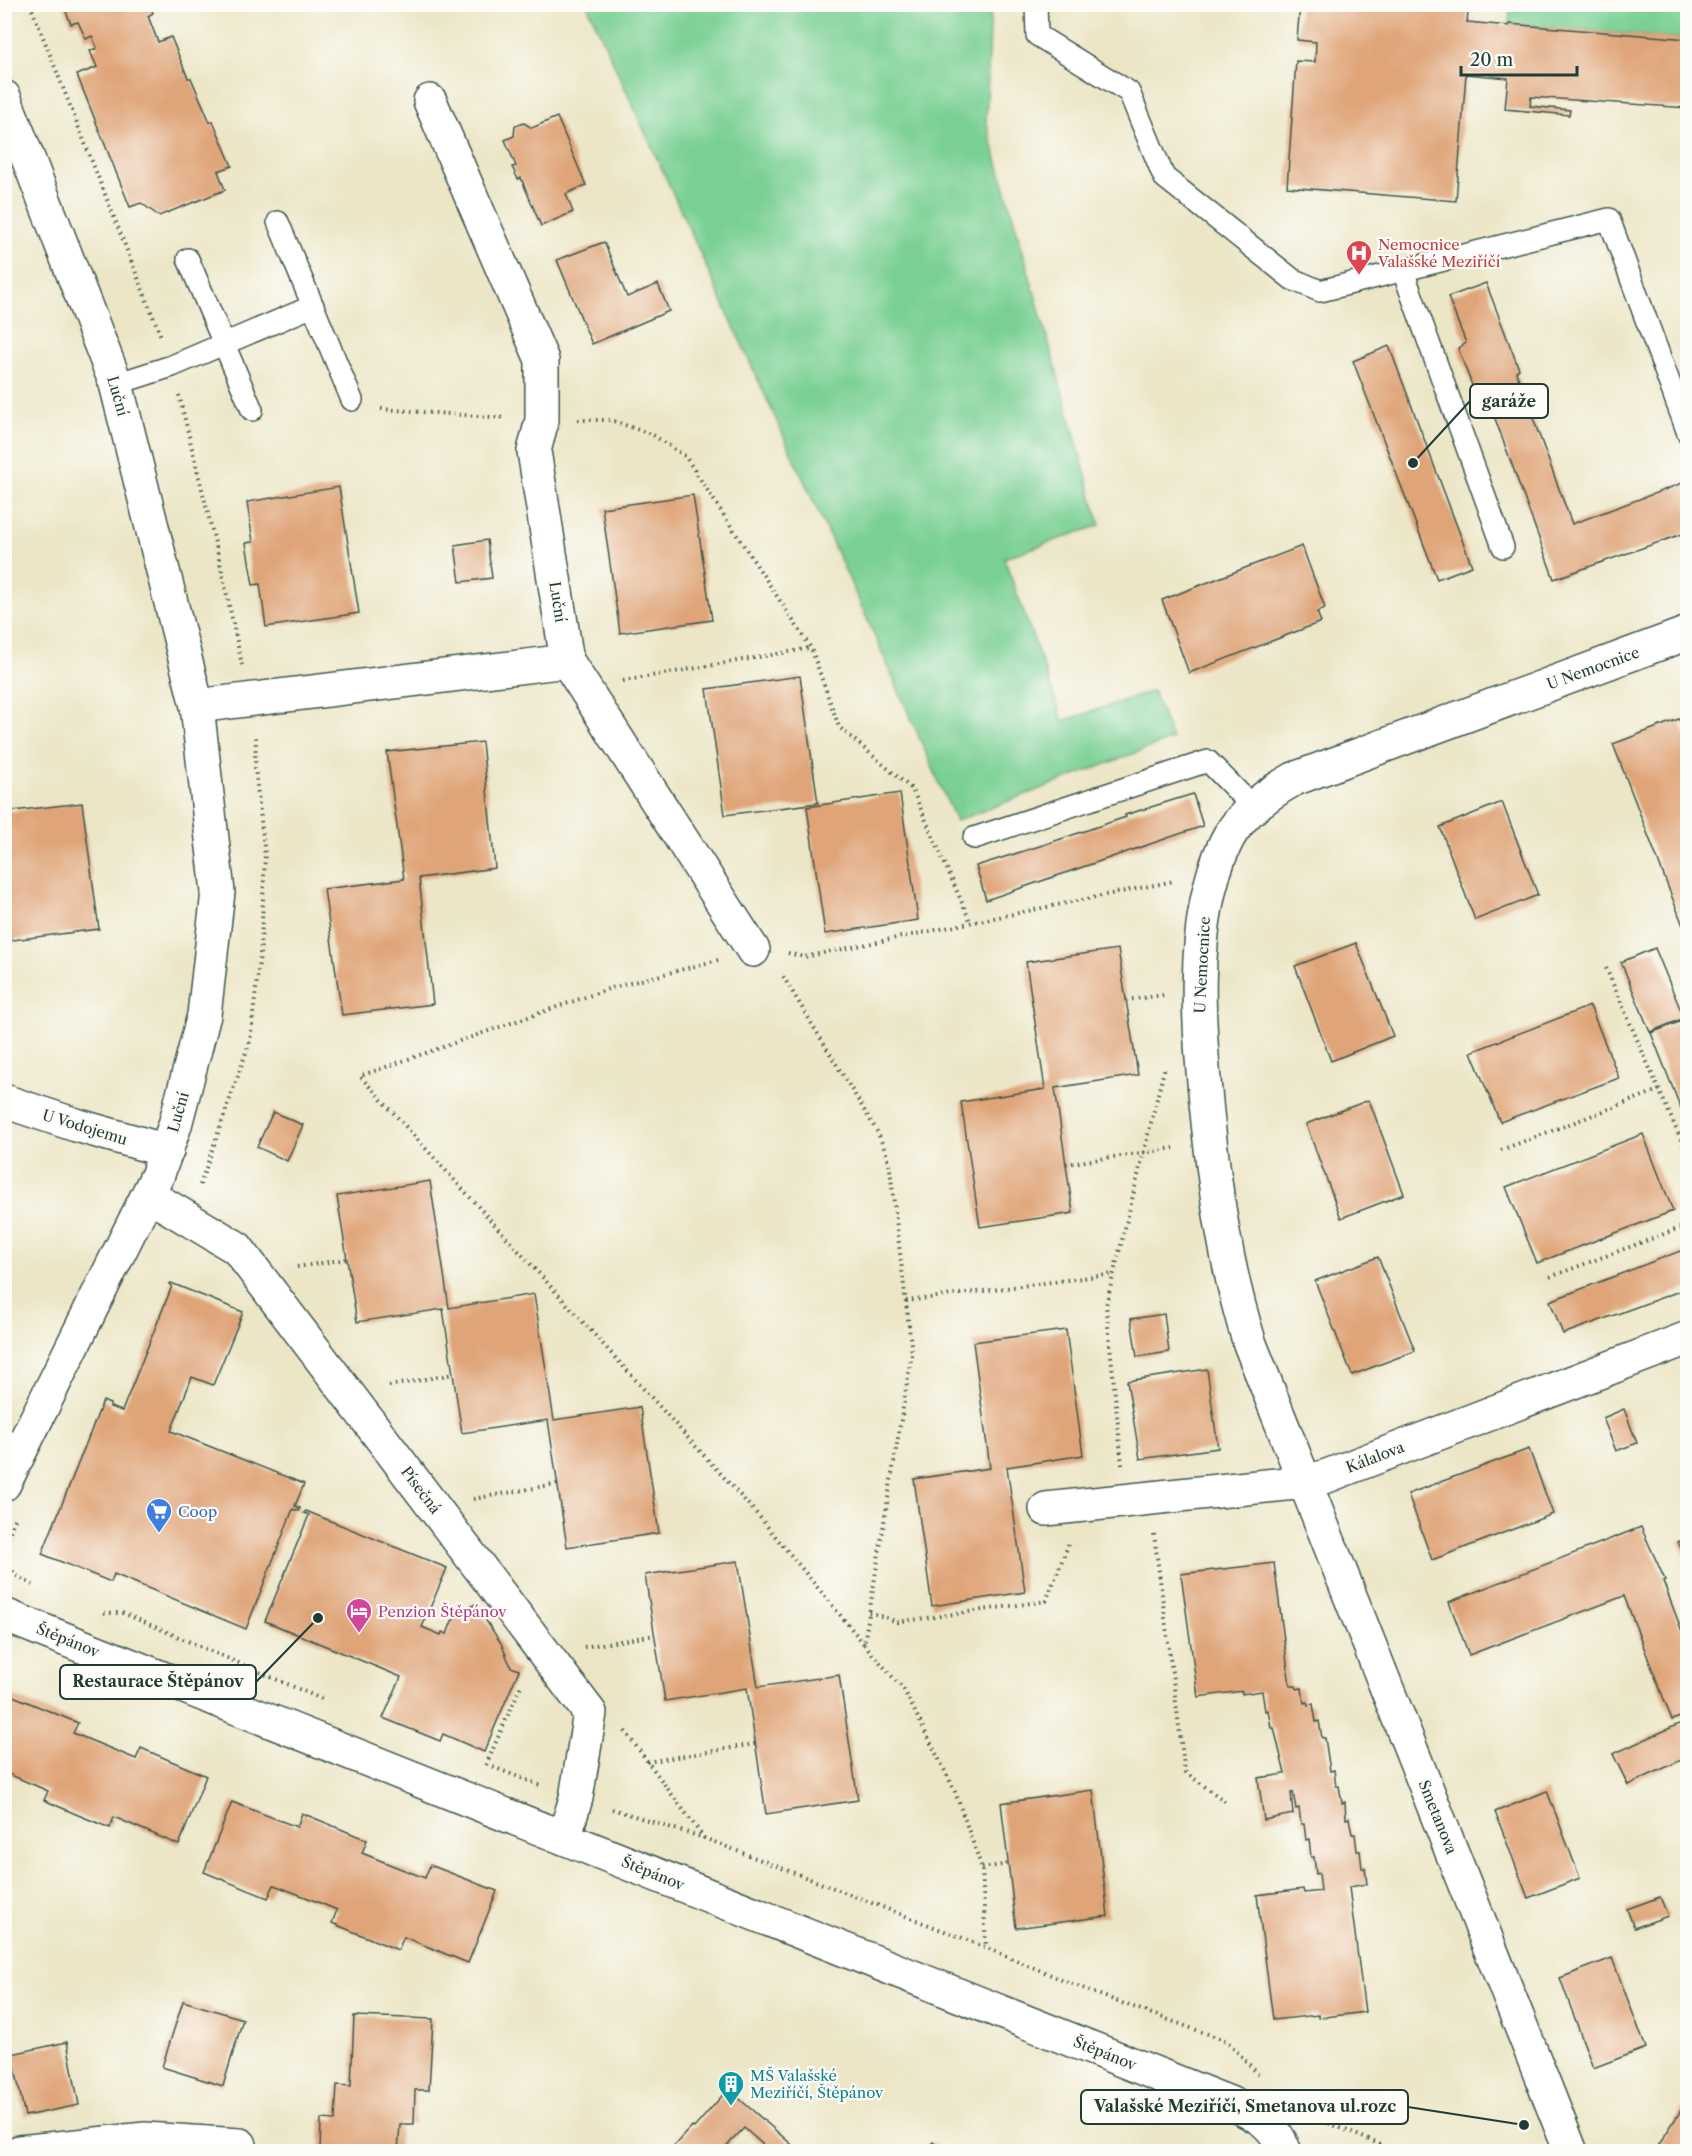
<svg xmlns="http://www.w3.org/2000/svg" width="1692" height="2156" font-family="'Libre Caslon Text',serif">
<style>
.green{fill:#7ad094;stroke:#4c8664;stroke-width:1.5}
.building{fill:#dfa478}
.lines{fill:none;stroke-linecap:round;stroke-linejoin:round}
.service-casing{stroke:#3e564a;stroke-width:24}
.minor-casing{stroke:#3e564a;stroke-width:36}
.tertiary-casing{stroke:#3e564a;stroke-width:36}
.path{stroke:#3e564a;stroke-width:4;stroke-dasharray:1.5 4.5;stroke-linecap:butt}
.service{stroke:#fff;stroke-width:21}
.minor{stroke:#fff;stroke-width:33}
.tertiary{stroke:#fff;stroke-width:33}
.labels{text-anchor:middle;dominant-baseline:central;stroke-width:4.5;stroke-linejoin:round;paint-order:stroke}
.health-label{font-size:15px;fill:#be3a42;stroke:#fdfcf7;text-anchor:start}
.street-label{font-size:15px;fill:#1f3d34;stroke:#fdfcf7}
.shop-label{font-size:15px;fill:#366cbe;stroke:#fdfcf7;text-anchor:start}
.hotel-label{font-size:15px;fill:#b23c85;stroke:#fdfcf7;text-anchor:start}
.culture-label{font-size:15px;fill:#0d838f;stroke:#fdfcf7;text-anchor:start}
.leader{fill:none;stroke:#1f3d34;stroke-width:2}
.callout-dot{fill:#1f3d34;stroke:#fdfcf7;stroke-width:2}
.callout{fill:#fdfcf7;stroke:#1f3d34;stroke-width:2}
.callout-label{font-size:16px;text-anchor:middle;font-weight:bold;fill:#1f3d34}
</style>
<rect width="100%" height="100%" fill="#fdfcf7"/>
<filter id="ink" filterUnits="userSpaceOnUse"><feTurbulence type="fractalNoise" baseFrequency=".0167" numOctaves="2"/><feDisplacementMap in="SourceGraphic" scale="12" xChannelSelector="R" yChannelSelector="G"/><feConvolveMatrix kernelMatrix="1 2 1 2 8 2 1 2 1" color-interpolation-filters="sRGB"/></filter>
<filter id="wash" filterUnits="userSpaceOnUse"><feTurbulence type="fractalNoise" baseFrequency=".008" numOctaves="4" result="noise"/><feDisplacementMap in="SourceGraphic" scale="24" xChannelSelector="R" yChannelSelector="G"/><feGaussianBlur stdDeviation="1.35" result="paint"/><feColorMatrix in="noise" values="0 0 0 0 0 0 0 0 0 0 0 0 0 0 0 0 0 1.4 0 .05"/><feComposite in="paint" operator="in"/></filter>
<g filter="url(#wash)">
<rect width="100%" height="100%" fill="#ece6c7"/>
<!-- green -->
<g class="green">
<polygon points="587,5 991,5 986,121 1100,525 1004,558 1063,721 1153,691 1172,739 956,821 869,623"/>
<polygon points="1511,5 1687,5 1687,39 1509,24"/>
</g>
<g id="blocks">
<!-- building -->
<g class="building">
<polygon points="63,4 150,4 153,13 148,16 158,42 171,37 188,78 191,78 210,122 213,121 232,166 218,171 225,190 159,216 141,203 130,207 77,75 97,67 90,51 97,48 92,36 86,39 78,22 71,24"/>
<polygon points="1300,4 1469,4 1467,22 1509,26 1509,24 1688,39 1688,108 1531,97 1530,106 1570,110 1569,115 1505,109 1508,78 1466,74 1456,201 1287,187 1296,61 1315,62 1316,42 1297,40"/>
<polygon points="557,117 586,185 566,194 573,212 541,226 521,178 518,179 512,167 516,166 505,140 514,136 515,126 524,123 532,128"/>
<polygon points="604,242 627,297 658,284 669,311 592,344 557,260"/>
<polygon points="1486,283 1519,369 1516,372 1572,524 1688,481 1688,532 1554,579 1483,386 1473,388 1458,348 1466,343 1448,297"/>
<polygon points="1389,346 1472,566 1437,579 1353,361"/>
<polygon points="339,487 359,613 266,627 260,584 253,585 246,543 253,542 247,502"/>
<polygon points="693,495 712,620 620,633 602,508"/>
<polygon points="487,540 492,578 460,582 455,545"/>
<polygon points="1302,546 1325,608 1317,612 1321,622 1189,673 1162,600"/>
<polygon points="800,676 818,803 725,815 707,689"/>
<polygon points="1679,719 1688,741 1687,936 1613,744"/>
<polygon points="482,742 495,868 419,878 433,1004 342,1015 324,889 404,879 387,752"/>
<polygon points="900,793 918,920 825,934 807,807"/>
<polygon points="1193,794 1203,826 986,900 976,866 1043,845 1126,817 1125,815"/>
<polygon points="1502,802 1538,895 1475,920 1440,827"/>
<polygon points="82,803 99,929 5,941 4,812"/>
<polygon points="1356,943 1393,1036 1331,1061 1295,966"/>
<polygon points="1655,948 1684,1018 1650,1032 1621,962"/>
<polygon points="1118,949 1138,1075 1055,1088 1073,1213 980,1227 961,1102 1045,1089 1026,962"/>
<polygon points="1590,1006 1619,1078 1500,1122 1471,1052"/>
<polygon points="1684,1020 1688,1029 1687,1124 1651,1033"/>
<polygon points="1369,1100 1404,1194 1341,1218 1306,1124"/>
<polygon points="273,1112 303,1125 287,1161 257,1147"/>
<polygon points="1643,1134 1673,1211 1537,1263 1506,1187"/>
<polygon points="430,1181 449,1308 534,1294 554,1420 640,1407 659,1533 567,1547 548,1420 462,1433 443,1309 357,1322 337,1196"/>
<polygon points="1688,1248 1688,1288 1563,1334 1550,1301"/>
<polygon points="1378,1257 1415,1351 1352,1375 1315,1281"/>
<polygon points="171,1283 243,1312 213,1385 192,1377 171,1431 304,1484 295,1506 300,1508 299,1511 293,1509 246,1629 114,1574 111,1582 42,1554 103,1401 110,1404 110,1407 122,1411 172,1286 169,1284"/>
<polygon points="1164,1314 1169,1352 1137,1357 1131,1319"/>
<polygon points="1066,1330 1083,1455 1007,1467 1025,1592 932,1606 914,1479 990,1468 973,1342"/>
<polygon points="1207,1369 1218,1448 1140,1459 1127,1381"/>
<polygon points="1624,1409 1637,1443 1616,1451 1603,1418"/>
<polygon points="1529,1449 1553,1514 1432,1560 1408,1494"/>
<polygon points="306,1511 447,1568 422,1627 441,1635 442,1632 447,1634 452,1621 475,1604 501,1643 511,1667 519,1670 484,1752 443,1734 440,1741 383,1718 401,1677 265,1621 309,1515 304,1513"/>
<polygon points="1641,1527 1665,1580 1663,1581 1688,1647 1688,1714 1672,1720 1624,1596 1469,1655 1449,1602"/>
<polygon points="1688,1538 1688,1557 1685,1557 1678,1542"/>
<polygon points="738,1561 758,1687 839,1675 858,1800 766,1814 747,1688 665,1701 645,1575"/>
<polygon points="1274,1563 1290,1686 1296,1686 1297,1689 1302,1688 1304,1703 1307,1702 1308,1705 1313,1704 1316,1722 1319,1721 1322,1738 1325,1738 1330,1771 1334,1770 1336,1786 1339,1786 1342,1803 1345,1802 1346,1819 1349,1818 1352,1834 1355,1834 1357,1851 1360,1851 1362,1868 1365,1868 1367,1884 1349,1887 1365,2012 1318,2018 1318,2015 1273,2020 1257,1895 1303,1889 1304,1893 1321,1891 1319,1873 1316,1874 1314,1857 1311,1857 1309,1839 1306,1840 1304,1824 1301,1824 1299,1808 1296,1809 1293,1792 1291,1793 1293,1814 1264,1820 1258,1778 1285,1774 1274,1728 1271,1728 1268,1710 1265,1711 1262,1691 1242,1694 1242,1691 1198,1697 1181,1574"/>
<polygon points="13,1696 78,1723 73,1733 136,1759 141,1748 206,1776 179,1845 114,1817 110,1828 78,1815 44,1800 48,1791 4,1772 4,1704 9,1706"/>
<polygon points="1688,1720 1688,1757 1628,1785 1613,1754"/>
<polygon points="1093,1790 1108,1916 1016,1928 1001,1803"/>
<polygon points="1547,1791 1580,1878 1528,1898 1495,1812"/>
<polygon points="232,1802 297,1827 302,1813 367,1840 362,1853 394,1866 425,1878 430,1865 497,1891 468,1963 404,1937 398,1950 332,1923 337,1910 308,1898 274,1885 268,1898 204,1872"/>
<polygon points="1660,1897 1668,1916 1634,1928 1627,1909"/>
<polygon points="1612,1958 1646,2048 1593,2068 1560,1978"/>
<polygon points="183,2001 243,2019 223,2086 162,2067"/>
<polygon points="354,2016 433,2019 429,2090 415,2090 414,2124 400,2124 398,2151 320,2151 321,2119 335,2120 337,2085 351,2086"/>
<polygon points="67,2042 79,2105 25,2116 12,2054"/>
<polygon points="728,2089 799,2151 770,2151 744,2128 722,2151 669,2151 692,2126 694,2128"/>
<polygon points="1688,2099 1688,2151 1655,2151"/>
<polygon points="933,2142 944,2151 924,2151"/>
</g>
</g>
</g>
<g filter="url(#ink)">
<use href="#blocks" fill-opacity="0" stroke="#3e564a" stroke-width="1.5"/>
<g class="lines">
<!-- service casing -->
<g class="service-casing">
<g id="service">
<polyline points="1036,4 1037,35 1129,92 1164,177 1292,279 1320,291 1609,219 1688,433"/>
<polyline points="278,222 352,400"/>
<polyline points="188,259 252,410"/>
<polyline points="1403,271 1503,547"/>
<polyline points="116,384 172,366 313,306"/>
<polyline points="974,838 1208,761 1254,808"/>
</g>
</g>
<!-- minor casing -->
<g class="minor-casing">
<g id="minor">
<polyline points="4,97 116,384 197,706 218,892 204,1015 175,1125 158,1174 4,1484"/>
<polyline points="430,101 542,360 542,420 534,451 567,661"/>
<polyline points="197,706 567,661 753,950"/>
<polyline points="4,1101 76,1125 167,1151"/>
<polyline points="148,1195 237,1248 590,1713 576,1798 564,1838"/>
<polyline points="1046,1509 1305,1482 1327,1476 1688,1338"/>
<path d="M4 1615 1232 2104C1259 2116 1274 2123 1285 2152"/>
<polyline points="19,2152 145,2139 240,2145"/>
</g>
</g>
<!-- tertiary casing -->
<g class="tertiary-casing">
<path id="tertiary" d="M1571 2152 1250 1344C1227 1272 1216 1197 1208 1122 1199 1036 1188 923 1225 844 1238 816 1267 794 1294 779L1688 633"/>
</g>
<!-- path -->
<g class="path">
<polyline points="30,4 162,339"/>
<polyline points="179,395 220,563 242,665"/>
<polyline points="381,409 505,418"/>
<polyline points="578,420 611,420 653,435 685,456 811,648 839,727 912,789 971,923"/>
<polyline points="623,681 811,648"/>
<polyline points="788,953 804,957 1174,881"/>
<polyline points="718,960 611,988 360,1076 757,1514 864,1644 912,1353 889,1161 878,1133 781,973"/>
<polyline points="1606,968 1688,1156"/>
<polyline points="1126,1000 1164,995"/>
<polyline points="1501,1150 1659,1090"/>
<polyline points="1066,1164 1174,1148"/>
<polyline points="200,1185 250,1041 261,945 265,855 255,768 256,734"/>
<polyline points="297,1267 347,1259"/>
<polyline points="1550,1277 1688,1225"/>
<polyline points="906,1301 1113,1274"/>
<polyline points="389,1386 453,1374"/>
<polyline points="1122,1465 1106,1305 1165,1066"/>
<polyline points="473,1499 557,1484"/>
<path d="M15 1519C7 1534 3 1561 16 1575 20 1579 28 1582 33 1585"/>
<polyline points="1154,1534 1185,1772 1226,1802"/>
<polyline points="869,1612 898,1622 1046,1601 1069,1543"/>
<polyline points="104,1613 123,1613 324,1700"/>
<polyline points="864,1644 904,1690 954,1789 982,1868 986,1948"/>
<polyline points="584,1647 655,1635"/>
<polyline points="625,1731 704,1838"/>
<polyline points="647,1762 755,1744"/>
<polyline points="486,1765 522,1683"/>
<polyline points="493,1767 542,1786"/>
<polyline points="612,1809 704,1838 965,1939 1097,1994 1227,2041 1258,2074"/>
<polyline points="982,1868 1009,1864"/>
<polyline points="1307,2114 1398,2152"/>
</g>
<!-- service -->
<use href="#service" class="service"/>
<!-- minor -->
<use href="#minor" class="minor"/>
<!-- tertiary -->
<use href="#tertiary" class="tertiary"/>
</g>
</g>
<!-- icons -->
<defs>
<g id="hospital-pin" transform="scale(1.35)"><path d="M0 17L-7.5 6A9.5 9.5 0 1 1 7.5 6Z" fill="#e0444e" stroke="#fdfcf7"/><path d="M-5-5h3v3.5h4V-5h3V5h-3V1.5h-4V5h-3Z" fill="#fff"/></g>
<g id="supermarket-pin" transform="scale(1.35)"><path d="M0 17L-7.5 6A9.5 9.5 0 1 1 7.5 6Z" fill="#3f7fe0" stroke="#fdfcf7"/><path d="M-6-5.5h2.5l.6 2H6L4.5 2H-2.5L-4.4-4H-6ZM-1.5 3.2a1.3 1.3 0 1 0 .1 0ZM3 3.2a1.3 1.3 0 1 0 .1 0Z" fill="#fff"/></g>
<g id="hotel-pin" transform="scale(1.35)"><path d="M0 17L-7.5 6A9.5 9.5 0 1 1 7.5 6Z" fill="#d1479c" stroke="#fdfcf7"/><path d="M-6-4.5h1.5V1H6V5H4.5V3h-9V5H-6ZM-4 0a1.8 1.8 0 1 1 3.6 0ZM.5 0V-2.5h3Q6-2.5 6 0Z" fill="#fff"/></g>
<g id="building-pin" transform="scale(1.35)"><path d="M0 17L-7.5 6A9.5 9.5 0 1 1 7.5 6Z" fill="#0f9aa8" stroke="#fdfcf7"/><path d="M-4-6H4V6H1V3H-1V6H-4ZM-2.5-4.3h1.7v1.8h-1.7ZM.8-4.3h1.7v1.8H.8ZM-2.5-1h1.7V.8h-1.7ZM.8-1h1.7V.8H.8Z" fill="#fff"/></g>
</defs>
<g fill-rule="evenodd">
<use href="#hospital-pin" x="1359" y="253"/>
<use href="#supermarket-pin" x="159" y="1511"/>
<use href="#hotel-pin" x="359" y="1611"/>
<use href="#building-pin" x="731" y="2084"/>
</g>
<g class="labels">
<!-- health labels -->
<g class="health-label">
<text x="1378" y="244">Nemocnice<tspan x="1378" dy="17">Valašské Meziříčí</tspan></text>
</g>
<!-- street labels -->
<g class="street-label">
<text transform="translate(118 396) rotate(74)">Luční</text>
<text transform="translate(558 602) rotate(81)">Luční</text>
<text transform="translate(1593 668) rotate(-20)">U Nemocnice</text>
<text transform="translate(1202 965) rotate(-87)">U Nemocnice</text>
<text transform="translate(178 1112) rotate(-74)">Luční</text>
<text transform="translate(85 1127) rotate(17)">U Vodojemu</text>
<text transform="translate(1375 1457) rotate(-21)">Kálalova</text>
<text transform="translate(421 1490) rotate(53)">Písečná</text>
<text transform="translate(68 1640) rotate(22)">Štěpánov</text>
<text transform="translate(1438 1817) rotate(68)">Smetanova</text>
<text transform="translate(653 1873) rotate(22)">Štěpánov</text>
<text transform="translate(1105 2053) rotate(22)">Štěpánov</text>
</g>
<!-- shop labels -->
<g class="shop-label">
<text x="178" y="1511">Coop</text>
</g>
<!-- hotel labels -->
<g class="hotel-label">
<text x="378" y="1611">Penzion Štěpánov</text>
</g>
<!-- culture labels -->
<g class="culture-label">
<text x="750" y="2075">MŠ Valašské<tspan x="750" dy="17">Meziříčí, Štěpánov</tspan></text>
</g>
</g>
<!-- callouts -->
<path class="leader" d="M1413 463L1470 401M318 1618L256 1682M1524 2125L1408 2107"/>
<g class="callout-dot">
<circle cx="1413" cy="463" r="6"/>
<circle cx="318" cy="1618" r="6"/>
<circle cx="1524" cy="2125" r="6"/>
</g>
<g class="callout">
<rect x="1470" y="384" width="78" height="34" rx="6"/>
<rect x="60" y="1665" width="196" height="34" rx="6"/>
<rect x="1081" y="2090" width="327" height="34" rx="6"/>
</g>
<g class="callout-label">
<text x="1509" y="407">garáže</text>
<text x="158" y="1687">Restaurace Štěpánov</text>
<text x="1245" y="2112">Valašské Meziříčí, Smetanova ul.rozc</text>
</g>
<!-- margin -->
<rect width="1692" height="2156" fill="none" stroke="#fdfcf7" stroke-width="24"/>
<!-- scale -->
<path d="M1461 66v9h116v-9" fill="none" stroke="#1f3d34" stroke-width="3"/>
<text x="1470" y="66" font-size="18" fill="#1f3d34" stroke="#fdfcf7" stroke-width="4.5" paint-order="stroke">20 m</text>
</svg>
